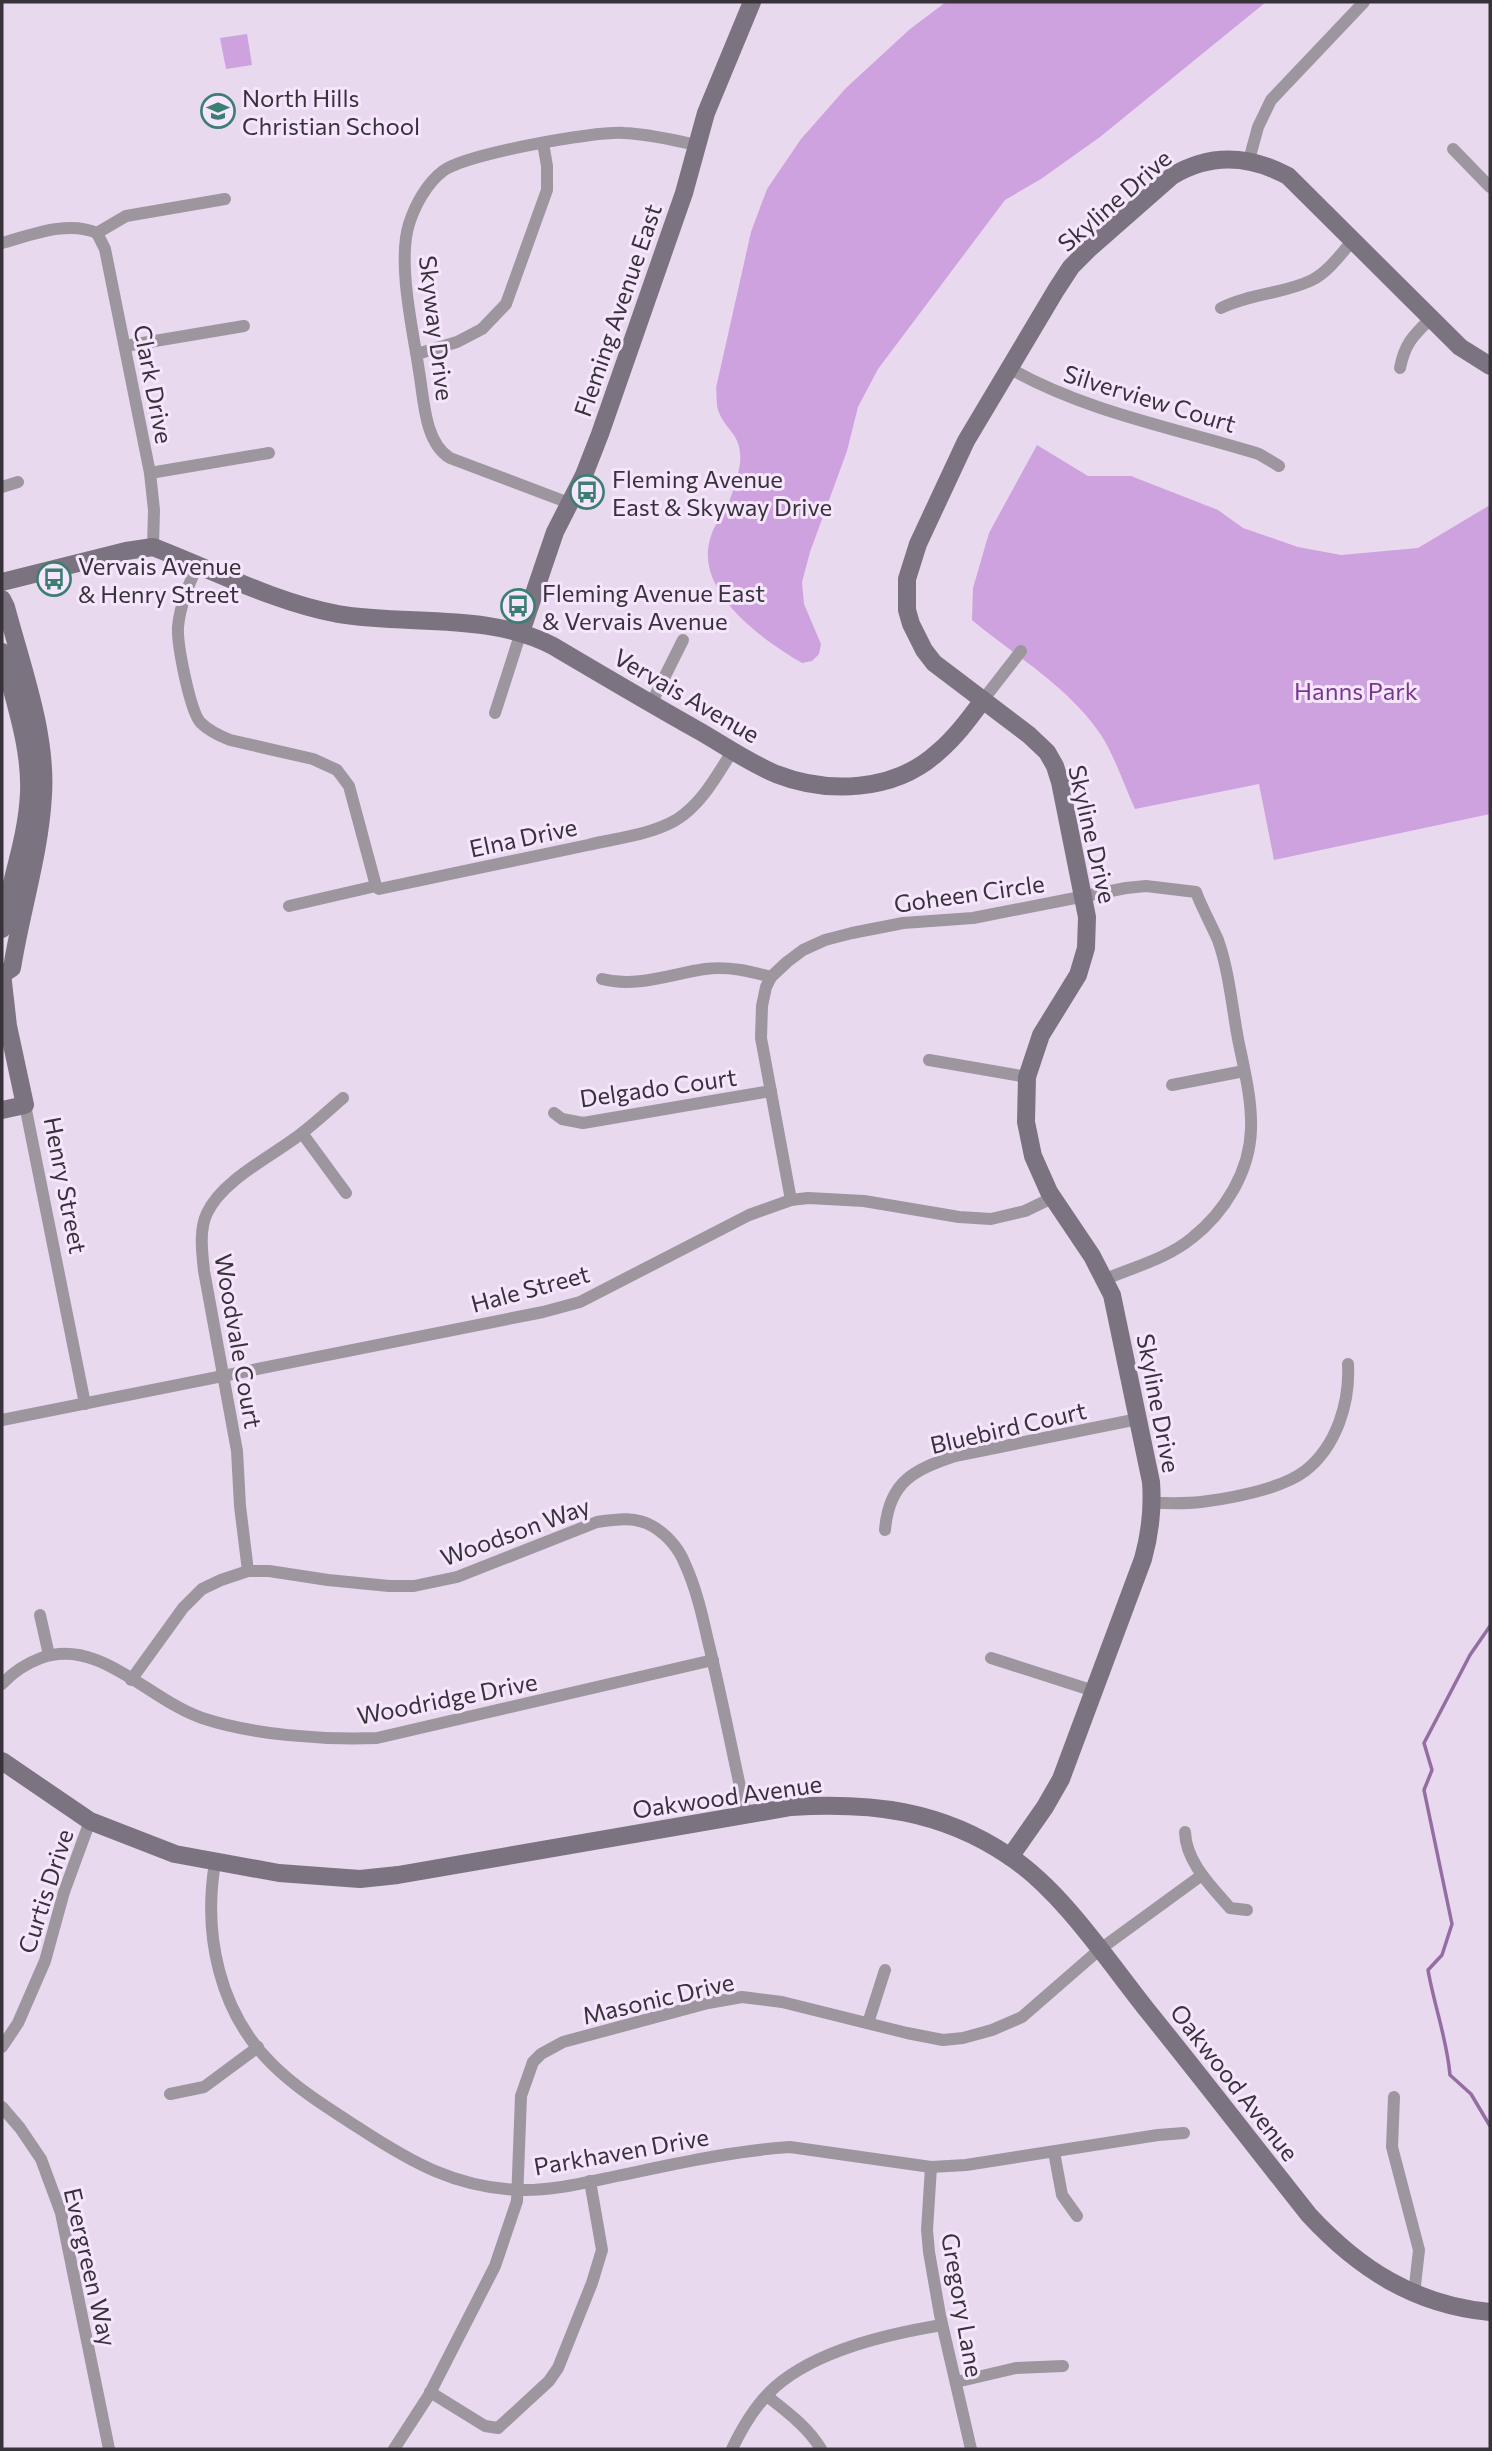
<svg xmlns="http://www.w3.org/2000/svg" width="1492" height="2451" font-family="Commissioner,sans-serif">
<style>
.green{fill:#cea2df}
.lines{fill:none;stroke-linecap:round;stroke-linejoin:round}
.stream{stroke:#946ea2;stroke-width:3.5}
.street{stroke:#9d969f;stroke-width:12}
.secondary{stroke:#7c7380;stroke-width:18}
.labels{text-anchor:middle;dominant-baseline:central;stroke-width:6;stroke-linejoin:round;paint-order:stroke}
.poi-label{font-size:24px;fill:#38323a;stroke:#f6e6fd;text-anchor:start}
.street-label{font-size:24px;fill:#38323a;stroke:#f6e6fd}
.park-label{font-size:24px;fill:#77378d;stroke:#f6e6fd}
</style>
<rect width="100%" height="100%" fill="#e9d9ef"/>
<!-- green -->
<g class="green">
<path d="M946 2H1266L1100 137 1041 179 1005 200 878 369 858 407 847 451 810 552 802 582 804 604 821 644 819 654 812 661 802 663C760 638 690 589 712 533 715 524 722 517 726 509 732 495 738 478 740 463 743 434 725 431 718 410 716 403 717 395 716 388L751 232 767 189 801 139 846 88 910 29Z"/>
<polygon points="247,34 252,65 226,69 220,38"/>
<path d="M1037 445 1088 476H1131L1218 510 1243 528 1298 547 1341 555 1418 548 1490 505V814L1274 860 1259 784 1135 809C1124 785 1115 757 1101 735 1068 686 1016 657 972 620L973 588 989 533Z"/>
</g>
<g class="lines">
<!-- stream -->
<path class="stream" d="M1490 1626 1470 1655 1424 1743 1432 1770 1424 1790 1452 1924 1442 1955 1428 1970C1434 2005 1447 2039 1450 2075L1471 2094 1490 2126"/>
<!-- street -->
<g class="street">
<polyline points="1453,149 1490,187"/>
<polyline points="1249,160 1258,127 1271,100 1364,2"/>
<polyline points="97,233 105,249 150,473 154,510 153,547"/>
<polyline points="97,233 126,216 225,199"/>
<path d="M2 243C31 235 68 220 97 233"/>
<path d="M1221 308C1251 293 1284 294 1312 280 1328 272 1341 254 1352 241"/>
<polyline points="125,346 244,326"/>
<polyline points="417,354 457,342 482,329 506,304 547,190 547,166 543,143"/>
<path d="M1009 368C1086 412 1175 428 1259 454L1279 466"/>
<path d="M1400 368C1405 343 1413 336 1431 318"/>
<polyline points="150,473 269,453"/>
<polyline points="2,487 18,482"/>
<path d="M569 503 450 458C424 442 424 399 419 371 413 331 397 262 409 224 415 205 427 183 443 171 466 154 593 131 624 133 649 134 673 140 697 145"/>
<path d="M198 564C189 584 180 605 178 627 177 644 190 712 201 723 209 731 220 736 230 740L313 759 337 770 349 786 376 886"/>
<polyline points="983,700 1021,651"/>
<polyline points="651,704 683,640"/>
<polyline points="495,713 521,632"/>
<path d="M289 906 376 886 379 889C449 874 519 860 588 845 617 838 650 835 676 820 702 804 717 775 733 750"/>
<path d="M602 979C636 988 671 974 705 969 729 966 749 971 771 977"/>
<polyline points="929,1060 1027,1077"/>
<polyline points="1172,1085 1244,1071"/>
<polyline points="25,1105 85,1404"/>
<polyline points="554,1113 562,1119 583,1123 771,1091"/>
<polyline points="302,1133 346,1193"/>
<path d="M791 1200 761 1038 762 1006 766 987 771 977 787 962 803 950 825 940 852 933 903 923 973 918 1126 888 1146 886 1196 892C1202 908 1211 924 1218 940 1229 971 1232 1007 1238 1039 1244 1069 1252 1099 1251 1129 1250 1171 1225 1212 1192 1238 1168 1258 1134 1267 1106 1279"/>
<polyline points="2,1420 543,1312 580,1302 749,1215 791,1200 808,1198 864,1201 959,1217 991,1219 1025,1211 1052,1198"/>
<path d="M1152 1503C1168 1503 1185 1504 1201 1502 1231 1498 1281 1489 1305 1471 1337 1446 1350 1402 1348 1364"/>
<path d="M885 1530C889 1482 913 1470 955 1456L1138 1419"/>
<path d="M248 1571 240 1506 237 1451 204 1271C202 1252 199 1230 207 1213 223 1179 273 1156 302 1133 316 1122 329 1110 343 1098"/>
<polyline points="40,1615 49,1655"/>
<polyline points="991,1658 1094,1691"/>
<path d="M131 1680 183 1608 202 1589 221 1580 248 1571H269L328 1580 389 1586H414L457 1577 597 1522C617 1519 637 1516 654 1527 668 1536 679 1549 685 1564 696 1588 702 1614 708 1641 722 1698 733 1756 746 1814"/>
<path d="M2 1684C14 1671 25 1664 41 1658 99 1637 149 1700 202 1718 253 1735 323 1740 377 1738L713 1660"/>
<path d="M1185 1832C1186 1862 1211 1886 1230 1908L1247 1910"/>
<path d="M215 1863C203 1934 219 2012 272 2064 298 2090 331 2110 362 2130 413 2163 455 2187 518 2190 552 2191 584 2183 617 2176 675 2164 731 2151 790 2147L931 2167 966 2165 1158 2135 1184 2133"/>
<polyline points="868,2023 885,1970"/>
<polyline points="2,2047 18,2023 45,1961 64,1892 90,1821"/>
<polyline points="170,2094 204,2087 258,2047"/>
<polyline points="1394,2097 1392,2147 1419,2250 1414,2294"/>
<polyline points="2,2107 20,2128 41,2159 61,2213 109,2449"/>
<polyline points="1054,2152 1062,2195 1077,2216"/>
<polyline points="931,2167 927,2230 929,2252 940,2315 971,2449"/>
<polyline points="956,2382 1016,2368 1063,2366"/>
<polyline points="430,2392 485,2426 498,2428 549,2381 558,2368 592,2283 602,2250 590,2181"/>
<path d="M767 2396C787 2412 808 2427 821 2449"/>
<polyline points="394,2449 429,2395 495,2266 517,2201 521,2096 533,2062 541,2054 563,2042 708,2003 742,1997 782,2002 907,2033 943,2040 963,2038 992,2030 1022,2017 1099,1950 1202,1875"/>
<path d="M732 2449C743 2426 756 2404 775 2387 817 2350 888 2334 942 2325"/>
</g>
<!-- secondary -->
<g class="secondary">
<path d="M2 582 126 551 153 547C213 570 274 602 338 614 408 626 488 612 553 646 602 675 651 704 701 732 725 746 750 763 776 774 827 794 894 792 937 753 955 738 969 719 983 700"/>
<path d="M2 599 6 607C22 667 47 734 43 795 40 853 21 911 12 968L3 974"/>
<polyline points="521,632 555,532 584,475 600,434 684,193 706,113 752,2"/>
<path d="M2 652C13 697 31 746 29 793 27 840 9 884 2 929"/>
<polyline points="2,973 8,1026 25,1105 2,1110"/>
<path d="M2 1761 90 1821 175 1854 279 1873 360 1879 398 1875 791 1807C871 1802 941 1810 1009 1856 1062 1891 1108 1961 1147 2010 1202 2078 1255 2147 1309 2215 1359 2269 1415 2305 1490 2312"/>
<path d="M1010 1857 1045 1807 1061 1779 1143 1559C1150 1534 1153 1509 1151 1482L1112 1295 1092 1256 1049 1192 1033 1156 1026 1122 1027 1077 1041 1035 1078 975 1086 948 1087 917 1060 782 1055 766 1047 752 1029 735 934 663 924 650 911 624 907 610V579L918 544 966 441 1056 290 1071 267 1090 248 1172 176C1210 153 1249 155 1288 176L1460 347 1490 366"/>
</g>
</g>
<!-- icons -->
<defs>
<g id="school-ring" transform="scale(1.75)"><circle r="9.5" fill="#f6e6fd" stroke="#3c7f72" stroke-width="1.5"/><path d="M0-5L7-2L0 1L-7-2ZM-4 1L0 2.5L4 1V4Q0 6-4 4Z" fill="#3c7f72"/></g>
<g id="bus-ring" transform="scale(1.75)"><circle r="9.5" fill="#f6e6fd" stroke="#3c7f72" stroke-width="1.5"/><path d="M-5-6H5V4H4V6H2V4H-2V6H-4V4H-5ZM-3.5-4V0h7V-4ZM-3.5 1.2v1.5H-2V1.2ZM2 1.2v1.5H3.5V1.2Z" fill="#3c7f72"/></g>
</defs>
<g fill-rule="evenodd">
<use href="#school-ring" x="218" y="111"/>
<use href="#bus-ring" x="587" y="492"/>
<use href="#bus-ring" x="54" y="579"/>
<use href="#bus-ring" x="518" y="606"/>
</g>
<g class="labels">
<!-- poi labels -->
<g class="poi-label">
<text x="242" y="97">North Hills<tspan x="242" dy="28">Christian School</tspan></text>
<text x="612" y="478">Fleming Avenue<tspan x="612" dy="28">East &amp; Skyway Drive</tspan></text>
<text x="78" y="565">Vervais Avenue<tspan x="78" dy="28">&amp; Henry Street</tspan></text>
<text x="542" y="592">Fleming Avenue East<tspan x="542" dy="28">&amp; Vervais Avenue</tspan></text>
</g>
<!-- street labels -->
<g class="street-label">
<text transform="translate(1114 200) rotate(-41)">Skyline Drive</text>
<text transform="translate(617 310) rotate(-71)">Fleming Avenue East</text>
<text transform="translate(437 328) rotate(83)">Skyway Drive</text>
<text transform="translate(154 384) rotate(79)">Clark Drive</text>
<text transform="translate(1150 398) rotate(17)">Silverview Court</text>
<text transform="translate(687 695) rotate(30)">Vervais Avenue</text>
<text transform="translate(1093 834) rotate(77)">Skyline Drive</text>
<text transform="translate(523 837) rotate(-12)">Elna Drive</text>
<text transform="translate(969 893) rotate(-8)">Goheen Circle</text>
<text transform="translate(658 1087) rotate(-8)">Delgado Court</text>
<text transform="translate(66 1185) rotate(79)">Henry Street</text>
<text transform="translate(530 1288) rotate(-15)">Hale Street</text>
<text transform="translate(239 1341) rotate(80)">Woodvale Court</text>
<text transform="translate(1159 1403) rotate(79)">Skyline Drive</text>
<text transform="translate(1008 1427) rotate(-13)">Bluebird Court</text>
<text transform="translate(515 1531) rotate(-20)">Woodson Way</text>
<text transform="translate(447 1698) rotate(-11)">Woodridge Drive</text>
<text transform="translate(727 1796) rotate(-8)">Oakwood Avenue</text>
<text transform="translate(45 1891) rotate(-72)">Curtis Drive</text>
<text transform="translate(658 1998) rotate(-13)">Masonic Drive</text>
<text transform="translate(1235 2082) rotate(52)">Oakwood Avenue</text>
<text transform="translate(621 2151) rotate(-10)">Parkhaven Drive</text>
<text transform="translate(91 2267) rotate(77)">Evergreen Way</text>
<text transform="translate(963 2305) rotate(80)">Gregory Lane</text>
</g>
<!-- park labels -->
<g class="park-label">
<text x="1356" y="690">Hanns Park</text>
</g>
</g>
<!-- border -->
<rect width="1492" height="2451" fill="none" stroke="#38323a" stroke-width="7"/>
</svg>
